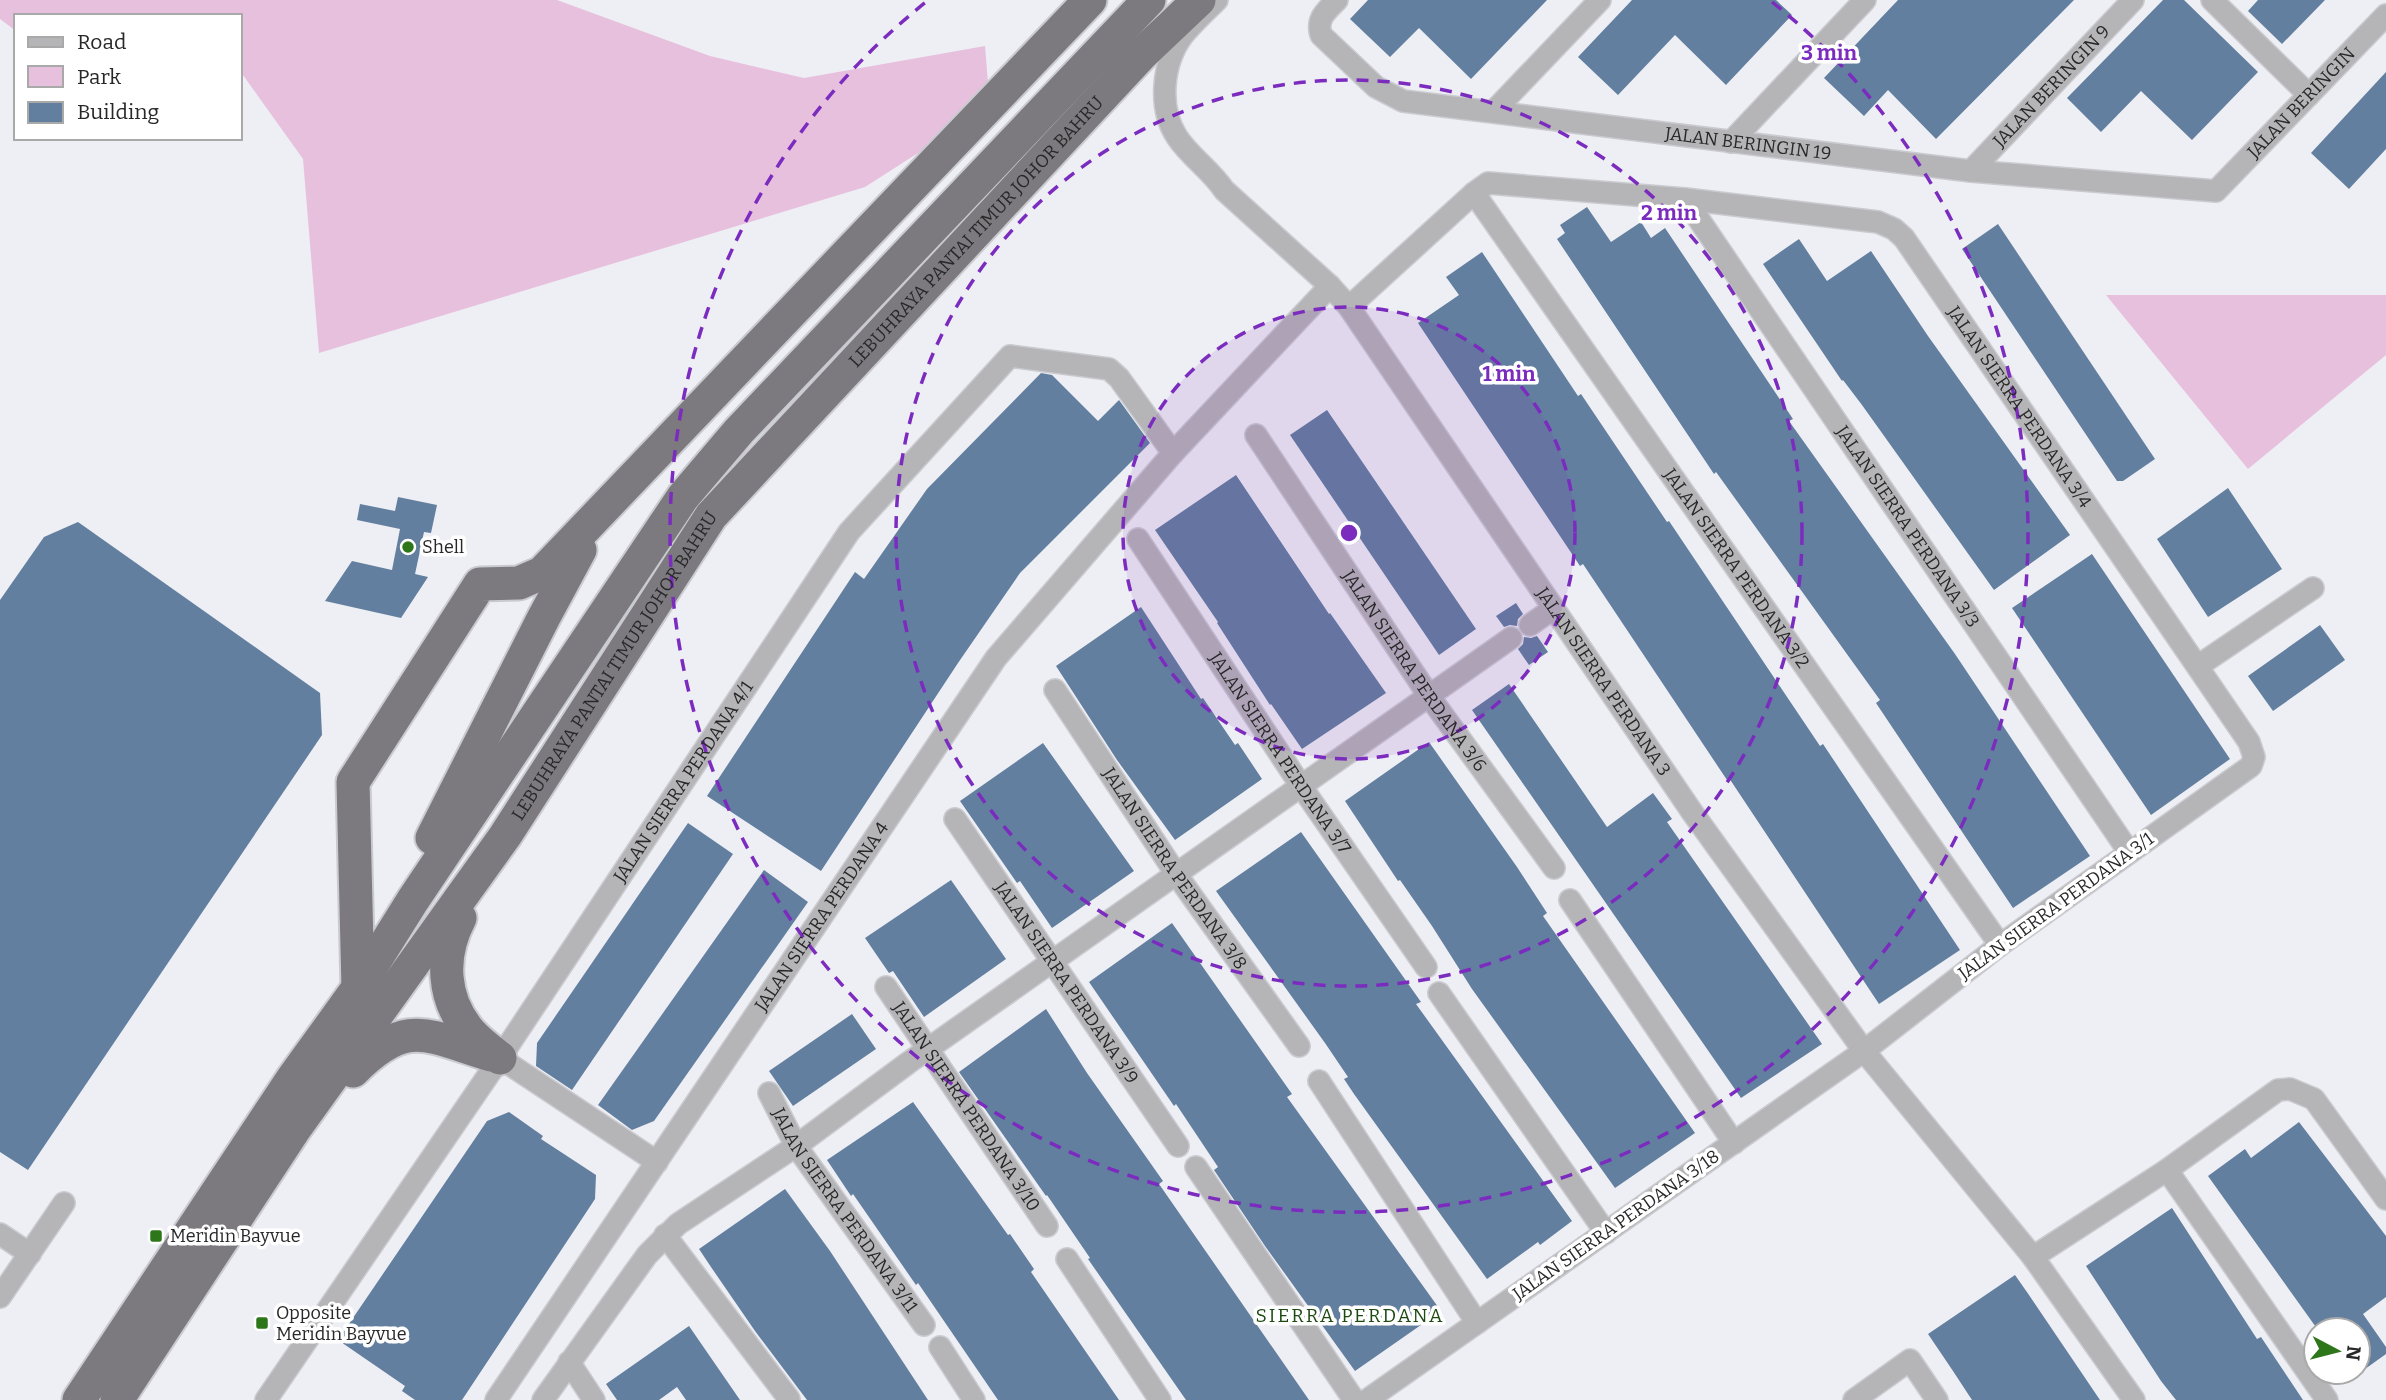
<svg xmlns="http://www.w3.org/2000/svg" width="2386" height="1400" font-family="Bitter,serif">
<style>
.green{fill:#e7c0de}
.building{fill:#637f9f}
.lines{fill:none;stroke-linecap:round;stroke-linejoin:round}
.minor-casing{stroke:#cacbd0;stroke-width:24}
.trunk-casing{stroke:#cacbd0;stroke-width:37}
.minor{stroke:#b5b4b6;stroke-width:21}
.trunk{stroke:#7c7a7e;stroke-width:33}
.ring{fill:none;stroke:#7b2cbf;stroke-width:3.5;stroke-dasharray:12 9}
.poi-dot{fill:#2e761a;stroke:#fff;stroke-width:2.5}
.labels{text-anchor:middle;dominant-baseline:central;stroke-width:7;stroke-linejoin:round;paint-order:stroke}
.street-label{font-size:18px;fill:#28282a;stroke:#fff}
.poi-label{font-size:18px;fill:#28282a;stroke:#fff;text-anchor:start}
.neighbourhood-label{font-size:19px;letter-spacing:2px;fill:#1c4a10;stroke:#fff}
.centre{fill:#7b2cbf;stroke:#fff;stroke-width:3.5}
.ring-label{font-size:21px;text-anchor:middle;font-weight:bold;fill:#7b2cbf;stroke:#fff;stroke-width:7;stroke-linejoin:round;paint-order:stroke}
</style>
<rect width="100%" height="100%" fill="#eeeff4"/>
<!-- green -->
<g class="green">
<polygon points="0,0 557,0 710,56 804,78 985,46 990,107 865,187 319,353 303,159 240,71 240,16 16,16 16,31 0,19"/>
<polygon points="2106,295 2386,295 2386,355 2248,469"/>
</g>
<!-- building -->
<g class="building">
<polygon points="1368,0 1547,0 1471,79 1419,28 1390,57 1350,19"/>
<polygon points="1632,0 1776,0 1792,15 1726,85 1675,35 1618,95 1578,57"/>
<polygon points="1898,0 2074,0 1936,139 1888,90 1864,116 1824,78"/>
<polygon points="2163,0 2184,0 2258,72 2192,140 2141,91 2101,132 2067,98"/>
<polygon points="2258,0 2325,0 2282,44 2248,11"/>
<polygon points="2386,72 2386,149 2349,189 2311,153"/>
<polygon points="1587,207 1611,242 1641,222 1651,238 1665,228 1793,419 1789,421 1955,654 2090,856 2013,908 1876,703 1880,700 1716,472 1714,474 1557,239 1565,233 1560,225"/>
<polygon points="1998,224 2155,459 2123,481 2117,481 1962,249"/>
<polygon points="1799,239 1827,281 1871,251 1928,336 2070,535 1994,590 1862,405 1843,380 1842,381 1763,264"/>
<polygon points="1482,252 1578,396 1581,394 1667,522 1669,521 1820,746 1823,744 1960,950 1879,1004 1729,778 1727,780 1583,564 1580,566 1418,323 1459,295 1446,277"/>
<polygon points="1041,373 1052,375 1098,421 1119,400 1150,443 1020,573 958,663 821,871 707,796 855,572 864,579 927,489"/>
<polygon points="1327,410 1476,629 1439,655 1290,435"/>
<polygon points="1236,475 1329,614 1330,613 1386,693 1302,749 1271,704 1270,705 1217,623 1218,622 1155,530"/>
<polygon points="2228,488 2282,569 2208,617 2157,539"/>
<polygon points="398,497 437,505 431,533 424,532 415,574 428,577 401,618 325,601 352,561 392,570 400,529 357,520 360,504 395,511"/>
<polygon points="78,522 320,693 322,735 28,1170 0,1152 0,600 44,537"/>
<polygon points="2092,554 2230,759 2151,815 2012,608"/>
<polygon points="1516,603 1523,614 1518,619 1517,626 1510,625 1504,627 1496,616"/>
<polygon points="1141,607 1201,699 1203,698 1235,745 1238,743 1262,779 1175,840 1117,760 1056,666"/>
<polygon points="2320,625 2345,660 2273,711 2248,676"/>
<polygon points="1537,636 1548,652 1529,665 1518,649 1523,644 1524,637 1531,638"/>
<polygon points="1509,684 1607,827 1653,793 1672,819 1667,822 1822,1044 1741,1098 1472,710"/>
<polygon points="1429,742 1517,867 1547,913 1543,916 1695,1133 1615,1188 1472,989 1432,926 1400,880 1398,881 1345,801"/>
<polygon points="1043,743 1134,871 1052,928 1020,881 1017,883 960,801"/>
<polygon points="688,823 733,854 572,1090 536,1066 537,1043"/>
<polygon points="1301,832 1421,1002 1416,1004 1572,1221 1540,1245 1538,1242 1487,1279 1354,1094 1344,1079 1348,1077 1325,1043 1216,891"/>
<polygon points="764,870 808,902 654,1121 632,1130 598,1105"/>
<polygon points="951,880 1006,959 924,1017 893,971 889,973 865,938"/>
<polygon points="1172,923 1292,1094 1287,1097 1441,1311 1355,1371 1265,1246 1214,1170 1218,1167 1176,1104 1174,1106 1089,982"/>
<polygon points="1046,1009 1087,1073 1163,1181 1159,1184 1309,1400 1186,1400 1088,1259 1090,1258 1047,1195 1046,1196 959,1072"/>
<polygon points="852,1014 876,1049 793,1106 769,1071"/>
<polygon points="913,1102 1008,1235 1010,1234 1034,1269 1031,1272 1119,1400 998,1400 918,1283 916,1285 853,1194 851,1196 827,1160"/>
<polygon points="509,1112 543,1136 541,1139 596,1175 595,1199 462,1400 415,1400 402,1391 405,1386 338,1340 487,1121"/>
<polygon points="2299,1122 2386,1236 2386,1297 2363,1314 2386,1347 2386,1354 2358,1374 2358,1330 2318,1330 2208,1176 2245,1149 2251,1158"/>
<polygon points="785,1189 830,1251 928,1400 807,1400 755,1331 711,1267 699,1249"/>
<polygon points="2172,1208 2257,1339 2261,1337 2303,1400 2176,1400 2161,1381 2086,1266"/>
<polygon points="2015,1275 2029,1295 2100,1400 1972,1400 1953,1371 1928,1334"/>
<polygon points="689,1326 740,1400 686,1400 677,1387 659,1400 617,1400 606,1384"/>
</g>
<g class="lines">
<!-- minor casing -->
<g class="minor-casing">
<g id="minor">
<path id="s1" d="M1217 0C1206 11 1193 23 1183 35 1162 63 1158 108 1177 137 1190 157 1211 170 1224 190L1330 286 1349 307 1692 812 1864 1051 2033 1257 2134 1400"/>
<path id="s2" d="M1337 0C1326 11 1316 19 1321 35L1376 87 1403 101 1971 171 2216 191 2386 15"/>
<polyline points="2212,0 2309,95"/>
<polyline points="1494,111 1600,0"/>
<polyline points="1731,142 1865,0"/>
<path id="s3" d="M1971 171 2133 0"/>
<path id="s4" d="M1474 193 2000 945"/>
<path id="s5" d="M1685 199 2129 852"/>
<path id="s6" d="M1349 307 1474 193 1488 183 1685 199 1878 222 1894 229 1904 238 2249 742 2254 757 2251 766 2000 945 1864 1051 1367 1400"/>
<path id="s7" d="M1256 435 1429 696 1554 868"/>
<path id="s8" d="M1138 539 1301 786 1426 967"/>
<polyline points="1530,625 1554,608"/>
<polyline points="2198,666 2313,588"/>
<path id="s9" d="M1055 690 1176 874 1299 1046"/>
<path id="s10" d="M955 819 1178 1146"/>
<polyline points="1570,900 1734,1143"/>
<path id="s11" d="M886 987 1047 1226"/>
<polyline points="1439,993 1606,1233"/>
<polyline points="500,1058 657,1162"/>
<polyline points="1319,1081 1477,1323"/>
<path id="s12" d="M769 1093 796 1146 924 1325"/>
<polyline points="1196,1167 1354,1400"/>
<polyline points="2167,1170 2327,1400"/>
<polyline points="0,1234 30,1254"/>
<polyline points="665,1235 789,1399"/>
<polyline points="2033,1257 2167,1170 2278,1090 2290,1089 2314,1099 2386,1199"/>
<polyline points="1067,1259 1160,1400"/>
<polyline points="0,1297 64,1203"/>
<polyline points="940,1347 974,1400"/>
<polyline points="569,1362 594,1400"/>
<path id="s13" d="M266 1400 500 1058 849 532 1010 356 1109 369 1119 378 1173 453"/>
<path id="s14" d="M496 1400 996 658 1173 453 1330 286"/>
<polyline points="543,1400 647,1255 678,1224 796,1146 908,1063 1511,638"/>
<polyline points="1854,1400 1910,1360 1937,1400"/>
</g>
</g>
<!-- trunk casing -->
<g class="trunk-casing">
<g id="trunk">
<polyline points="432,838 544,617 580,550"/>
<path d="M460 918C440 956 442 999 470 1032 479 1042 490 1050 500 1058"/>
<polyline points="358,988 353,782 480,584 519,583 542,573 1090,0"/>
<path d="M353 1071C407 1017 426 1035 491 1055"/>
<polyline points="79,1400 293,1078 358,988 413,900 683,497 739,431 1149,0"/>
<path id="s15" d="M117 1400 294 1130 505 836 711 516 1142 54 1199 0"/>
</g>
</g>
<!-- minor -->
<use href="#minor" class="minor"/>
<!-- trunk -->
<use href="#trunk" class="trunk"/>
</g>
<!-- distance rings -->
<circle cx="1349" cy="533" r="226" fill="#7b2cbf" fill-opacity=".12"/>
<g class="ring">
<circle cx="1349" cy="533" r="226"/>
<circle cx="1349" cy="533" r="453"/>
<path d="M1772 2A679 679 0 1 1 926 2"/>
</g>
<!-- markers -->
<g class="poi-dot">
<circle cx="408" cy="547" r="7"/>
<rect x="149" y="1229" width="14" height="14" rx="3.5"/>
<rect x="255" y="1316" width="14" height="14" rx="3.5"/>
</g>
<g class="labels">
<!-- street labels -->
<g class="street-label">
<text stroke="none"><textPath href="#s3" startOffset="117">JALAN BERINGIN 9</textPath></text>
<text stroke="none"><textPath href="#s2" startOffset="1088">JALAN BERINGIN</textPath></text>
<text stroke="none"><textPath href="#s2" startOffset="495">JALAN BERINGIN 19</textPath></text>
<text stroke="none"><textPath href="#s15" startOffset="1454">LEBUHRAYA PANTAI TIMUR JOHOR BAHRU</textPath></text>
<text stroke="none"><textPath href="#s6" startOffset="814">JALAN SIERRA PERDANA 3/4</textPath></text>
<text stroke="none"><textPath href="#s5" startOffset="396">JALAN SIERRA PERDANA 3/3</textPath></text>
<text stroke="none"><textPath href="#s4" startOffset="458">JALAN SIERRA PERDANA 3/2</textPath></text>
<text stroke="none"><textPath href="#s15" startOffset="887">LEBUHRAYA PANTAI TIMUR JOHOR BAHRU</textPath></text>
<text stroke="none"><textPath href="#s7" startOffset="284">JALAN SIERRA PERDANA 3/6</textPath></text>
<text stroke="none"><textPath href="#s1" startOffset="852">JALAN SIERRA PERDANA 3</textPath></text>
<text stroke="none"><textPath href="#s8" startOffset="257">JALAN SIERRA PERDANA 3/7</textPath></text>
<text stroke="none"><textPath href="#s13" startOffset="746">JALAN SIERRA PERDANA 4/1</textPath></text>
<text stroke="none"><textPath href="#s9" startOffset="215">JALAN SIERRA PERDANA 3/8</textPath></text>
<text transform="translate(2056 906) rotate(-36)">JALAN SIERRA PERDANA 3/1</text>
<text stroke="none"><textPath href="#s14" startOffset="583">JALAN SIERRA PERDANA 4</textPath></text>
<text stroke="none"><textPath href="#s10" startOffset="198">JALAN SIERRA PERDANA 3/9</textPath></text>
<text stroke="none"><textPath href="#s11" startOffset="144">JALAN SIERRA PERDANA 3/10</textPath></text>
<text stroke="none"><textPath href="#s12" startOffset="140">JALAN SIERRA PERDANA 3/11</textPath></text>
<text transform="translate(1616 1225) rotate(-35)">JALAN SIERRA PERDANA 3/18</text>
</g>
<!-- poi labels -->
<g class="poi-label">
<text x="422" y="547">Shell</text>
<text x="170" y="1236">Meridin Bayvue</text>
<text x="276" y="1313">Opposite<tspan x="276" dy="21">Meridin Bayvue</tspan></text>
</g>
<!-- neighbourhood labels -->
<g class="neighbourhood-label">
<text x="1350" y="1315">SIERRA PERDANA</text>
</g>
</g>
<circle cx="1349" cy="533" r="10" class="centre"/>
<g class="ring-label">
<text x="1829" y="60">3 min</text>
<text x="1669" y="220">2 min</text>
<text x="1509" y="381">1 min</text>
</g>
<!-- legend -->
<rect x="14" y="14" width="228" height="126" fill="#ffffff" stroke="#a9a9aa" stroke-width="2"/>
<rect x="28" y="37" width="35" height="10" fill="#b5b4b6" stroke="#a9a9aa" stroke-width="2"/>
<text x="77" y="49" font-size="21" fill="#28282a">Road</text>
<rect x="28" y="66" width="35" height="21" fill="#e7c0de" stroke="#a9a9aa" stroke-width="2"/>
<text x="77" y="84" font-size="21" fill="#28282a">Park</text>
<rect x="28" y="102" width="35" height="21" fill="#637f9f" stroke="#a9a9aa" stroke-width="2"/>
<text x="77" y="119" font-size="21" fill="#28282a">Building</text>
<!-- north arrow -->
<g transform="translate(2337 1351) rotate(97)"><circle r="33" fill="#ffffff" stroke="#a9a9aa" stroke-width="2"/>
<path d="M0-5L12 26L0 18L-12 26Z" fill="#2e761a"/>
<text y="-10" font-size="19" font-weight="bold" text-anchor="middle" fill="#28282a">N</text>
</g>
</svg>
